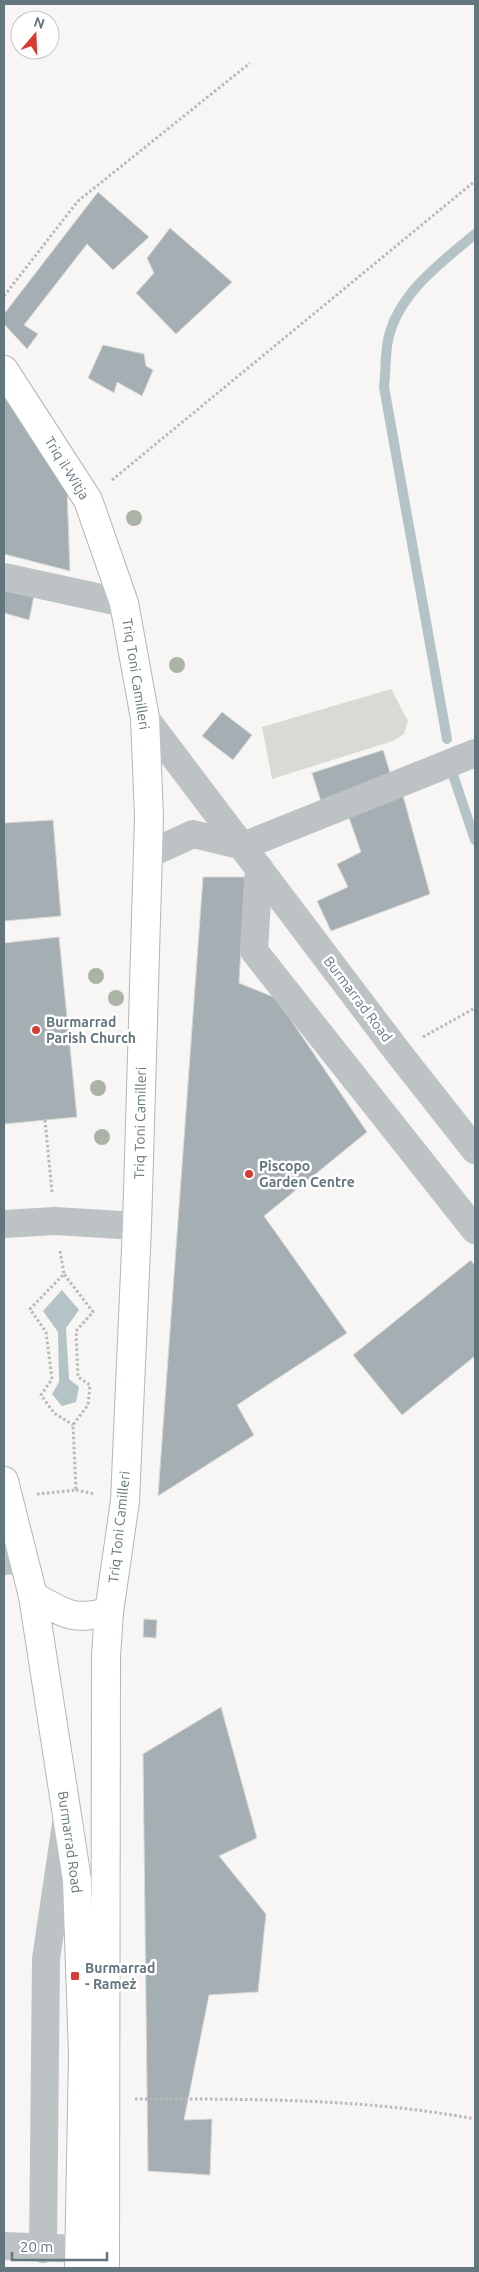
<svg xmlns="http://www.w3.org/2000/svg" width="479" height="2272" font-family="Ubuntu,sans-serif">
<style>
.green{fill:#d7dbd3}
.water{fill:#b4c3c5}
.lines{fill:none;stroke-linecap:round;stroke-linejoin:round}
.stream{stroke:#b4c3c5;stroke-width:10}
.building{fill:#a5afb3;stroke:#d8d8d6}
.major-casing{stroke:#b1b7ba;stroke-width:30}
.path{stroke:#b6babc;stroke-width:3;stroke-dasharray:2.5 2.5;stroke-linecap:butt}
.minor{stroke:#bdc3c5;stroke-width:28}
.major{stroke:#fff;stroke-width:28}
.tree{fill:#abb2a6}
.poi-dot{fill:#d83c32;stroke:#fff;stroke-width:2}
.labels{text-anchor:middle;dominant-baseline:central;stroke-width:5;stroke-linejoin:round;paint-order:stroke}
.street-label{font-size:14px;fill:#63767d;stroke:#fff}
.poi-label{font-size:14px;font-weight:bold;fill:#63767d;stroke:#fff;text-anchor:start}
</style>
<rect width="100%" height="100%" fill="#f7f6f4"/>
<!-- green -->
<polygon class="green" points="391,689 408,721 404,734 393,741 272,779 262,727"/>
<!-- water -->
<polygon class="water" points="62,1290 79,1310 66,1328 69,1379 79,1387 76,1402 62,1406 52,1394 59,1382 58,1332 43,1311"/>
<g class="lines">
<!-- stream -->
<g class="stream">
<path d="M447 739 384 387C386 371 385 355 388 340 398 293 441 263 475 234"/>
<polyline points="452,772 475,840"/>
</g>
</g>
<!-- building -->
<g class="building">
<polygon points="98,192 149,237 113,270 87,244 24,325 38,334 27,349 4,324 4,314"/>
<polygon points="170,228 232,282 176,334 136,293 154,273 147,258"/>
<polygon points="103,345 144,354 146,366 153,370 142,396 117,382 114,393 88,378"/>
<polygon points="4,397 67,489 70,571 4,554"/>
<polygon points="4,589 34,596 29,620 4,613"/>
<polygon points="222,712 252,735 233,760 202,736"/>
<polygon points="383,750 393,782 322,805 312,773"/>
<polygon points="402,792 430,894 331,931 317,901 348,887 337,864 361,852 347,812"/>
<polygon points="53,820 61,916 4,921 4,823"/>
<polygon points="203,877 245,877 239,983 276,998 367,1132 264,1216 347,1333 237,1405 254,1435 158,1496"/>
<polygon points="59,937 77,1117 4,1124 4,943"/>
<polygon points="471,1260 475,1266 475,1356 402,1415 353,1355"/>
<polygon points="144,1619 157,1620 156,1638 143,1637"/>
<polygon points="221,1707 257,1838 219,1856 266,1914 258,1992 209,1995 184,2120 212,2119 210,2175 148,2171 143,1754"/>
</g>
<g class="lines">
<!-- major casing -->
<g class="major-casing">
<g id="major">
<polyline points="4,370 88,500 124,603 145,718 149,817 137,1226 125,1501 109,1612 106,1656 105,2268"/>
<polyline points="4,1481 33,1596 77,1880 83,2054 79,2268"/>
<path d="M33 1596C66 1614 71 1621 109 1612"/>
</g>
</g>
<!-- path -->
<g class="path">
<polyline points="4,296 78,201 250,63"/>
<polyline points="112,480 475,181"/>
<polyline points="423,1037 475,1008"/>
<polyline points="45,1120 52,1192"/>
<polyline points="60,1251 64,1274 30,1309 46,1332 52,1379 41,1395 54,1413 73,1425"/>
<polyline points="76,1490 95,1494"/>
<polyline points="37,1494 76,1490 73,1425 88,1405 90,1385 78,1377 76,1331 93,1312 64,1274"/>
<path d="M135 2099C248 2099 363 2098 475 2119"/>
</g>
<!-- minor -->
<g class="minor">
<polyline points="4,577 124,603"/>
<polyline points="145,718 397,1051 475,1150"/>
<polyline points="243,846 475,753"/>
<polyline points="147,855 193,834 243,846"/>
<polyline points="259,868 254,951 475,1230"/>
<polyline points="4,1224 55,1221 137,1226"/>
<polyline points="4,1561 22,1560"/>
<polyline points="4,2246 80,2249"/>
<polyline points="43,2249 46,1959 66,1824"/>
</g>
<!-- major -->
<use href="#major" class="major"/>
</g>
<!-- trees -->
<g class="tree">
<circle cx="134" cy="518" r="8"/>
<circle cx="177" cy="665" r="8"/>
<circle cx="96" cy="976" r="8"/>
<circle cx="116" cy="998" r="8"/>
<circle cx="98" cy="1088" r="8"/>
<circle cx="102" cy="1137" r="8"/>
</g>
<!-- markers -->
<g class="poi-dot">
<circle cx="36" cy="1030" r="5"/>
<circle cx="249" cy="1174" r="5"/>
<rect x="70" y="1971" width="10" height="10" rx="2.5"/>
</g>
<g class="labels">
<!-- street labels -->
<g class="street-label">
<text transform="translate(67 468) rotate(58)">Triq il-Witja</text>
<text transform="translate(136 674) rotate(81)">Triq Toni Camilleri</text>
<text transform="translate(358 999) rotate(53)">Burmarrad Road</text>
<text transform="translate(140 1123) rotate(-89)">Triq Toni Camilleri</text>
<text transform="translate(119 1527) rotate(-84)">Triq Toni Camilleri</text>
<text transform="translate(70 1842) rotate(82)">Burmarrad Road</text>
</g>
<!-- poi labels -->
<g class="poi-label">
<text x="46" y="1022">Burmarrad<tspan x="46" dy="16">Parish Church</tspan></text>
<text x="259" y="1166">Piscopo<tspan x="259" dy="16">Garden Centre</tspan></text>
<text x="85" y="1968">Burmarrad<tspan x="85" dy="16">- Rameż</tspan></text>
</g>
</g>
<!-- border -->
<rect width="479" height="2272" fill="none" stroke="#63767d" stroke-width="10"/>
<!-- north arrow -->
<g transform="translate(35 35) rotate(19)"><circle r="24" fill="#ffffff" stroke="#c1c8cb"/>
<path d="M0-4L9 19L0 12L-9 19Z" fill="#d83c32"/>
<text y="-8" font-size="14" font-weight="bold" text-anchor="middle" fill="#63767d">N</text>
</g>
<!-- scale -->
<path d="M12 2252v8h95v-8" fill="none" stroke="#63767d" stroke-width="2.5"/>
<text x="20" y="2252" font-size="15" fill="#63767d" stroke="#ffffff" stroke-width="4" paint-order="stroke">20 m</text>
</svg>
